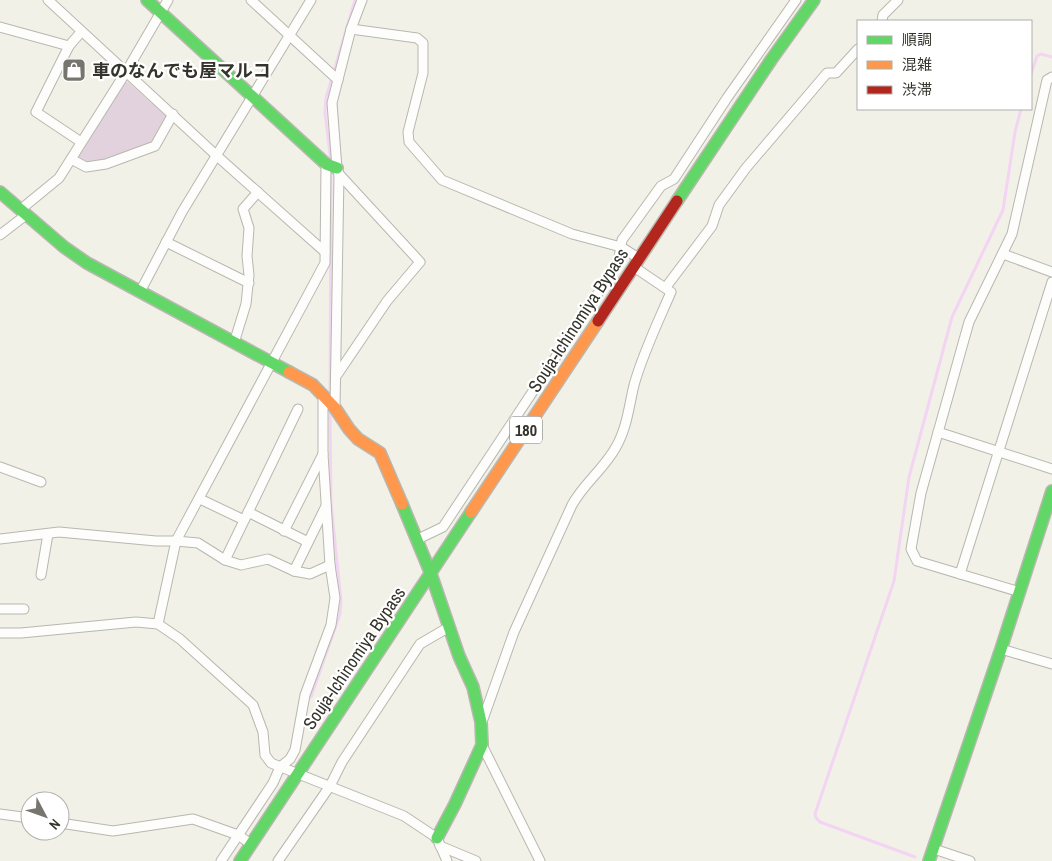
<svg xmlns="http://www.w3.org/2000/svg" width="1052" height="861" font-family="'Archivo Narrow','Noto Sans JP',sans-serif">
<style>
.green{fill:#e2d2de}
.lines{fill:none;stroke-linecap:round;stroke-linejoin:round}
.stream{stroke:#f3d5f3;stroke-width:3}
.street-casing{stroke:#b8b7b0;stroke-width:11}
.fast-casing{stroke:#b8b7b0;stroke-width:14}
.slow-casing{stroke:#b8b7b0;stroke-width:14}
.jam-casing{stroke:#b8b7b0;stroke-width:14}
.street{stroke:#fdfdfb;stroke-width:9}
.fast{stroke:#63d668;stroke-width:11}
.slow{stroke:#ff974d;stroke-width:11}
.jam{stroke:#b3261e;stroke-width:11}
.labels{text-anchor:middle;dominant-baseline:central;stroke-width:4.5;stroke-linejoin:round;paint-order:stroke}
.shield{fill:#fff;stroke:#71716c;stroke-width:1}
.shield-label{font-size:16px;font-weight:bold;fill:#34342d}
.poi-label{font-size:18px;font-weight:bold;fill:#34342d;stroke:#fff;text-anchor:start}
.street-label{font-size:18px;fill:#34342d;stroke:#fff}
</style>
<rect width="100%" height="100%" fill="#f2f1e7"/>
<!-- green -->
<polygon class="green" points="128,82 167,117 166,121 151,144 101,162 87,164 78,160 77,156 123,83"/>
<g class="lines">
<!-- stream -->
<g class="stream">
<polyline points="1031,74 1037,56 1041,54 1052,57"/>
<polyline points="331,162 325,113 326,98 355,0"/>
<polyline points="330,397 331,168"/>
<polyline points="311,697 340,614 341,601 331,503 330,408"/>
<polyline points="915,857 820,822 816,818 815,814 894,581 909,477 952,317 1003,210 1015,132 1021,109"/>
</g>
<!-- street casing -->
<g class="street-casing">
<g id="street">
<polyline points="48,0 217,156 325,252"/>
<polyline points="251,0 338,80"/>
<polyline points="882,21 883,15 898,0"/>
<polyline points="0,27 69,46"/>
<polyline points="351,29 417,38 423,43 423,73 408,132 409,142 442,180 572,234 621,247 640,259"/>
<polyline points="81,142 36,112 69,46 81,32"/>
<polyline points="71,159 86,167 106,164 155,146 173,114"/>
<polyline points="20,210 59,178 126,72 168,0"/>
<polyline points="0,235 26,215"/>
<polyline points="166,242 249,283"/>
<polyline points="1003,254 1052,272"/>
<polyline points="666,287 712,226 719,205 746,168 827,73 836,73 858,49"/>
<polyline points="140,292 182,212 311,0"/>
<polyline points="234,343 246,304 249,275 247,256 249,228 243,209 258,192"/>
<polyline points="337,375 387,301 420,262 339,174"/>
<polyline points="335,408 339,174 337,168 332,103 351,29 362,0"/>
<polyline points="938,432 1052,469"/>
<polyline points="0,467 41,482"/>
<polyline points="200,499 244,520"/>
<polyline points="248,512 308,542"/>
<polyline points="284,531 323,454"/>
<polyline points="0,539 59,532 156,541 176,541 198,543 225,560 241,565 268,559 294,571 310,574 330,565"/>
<polyline points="416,540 443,527 618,263 622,240 661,186 674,179 727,98 796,0"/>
<polyline points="225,560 298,409"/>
<polyline points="294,571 326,506"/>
<polyline points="960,574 1052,282"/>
<polyline points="41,575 48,534"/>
<polyline points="1020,592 917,561 911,549 921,493 969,322 1012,234 1047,80 1052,77"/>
<polyline points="0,609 24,609"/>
<polyline points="158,624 176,541 325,263 326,164"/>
<polyline points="0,633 21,633 136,622 158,624 180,639 253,705 263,732 265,755 271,763 404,816 437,838 447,861"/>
<polyline points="1001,649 1052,664"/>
<path d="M482 722 514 632 572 505C584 483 604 469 616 447 627 428 629 406 634 385 643 353 658 322 671 292L634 267"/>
<polyline points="482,745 540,861"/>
<polyline points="0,814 30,818"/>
<polyline points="60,823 113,831 193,819 238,835 251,844"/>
<polyline points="440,846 476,861"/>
<polyline points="934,849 970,861"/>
<polyline points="221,861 273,783 280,767 290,759 295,750 305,695 331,625 335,598 330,565 323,454 323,396"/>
<polyline points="278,861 330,786 342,762 420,644 449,627"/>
</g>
</g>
<!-- fast casing -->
<g class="fast-casing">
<g id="fast">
<polyline points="147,0 326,164 337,168"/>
<polyline points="0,192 64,247 87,263 289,372"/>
<polyline points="677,201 771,60 814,0"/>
<polyline points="402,504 431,574 459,656 473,687 481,722 482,745 455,804 437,838"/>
<polyline points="240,861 471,512"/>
<polyline points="929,861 1001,649 1052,491"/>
</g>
</g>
<!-- slow casing -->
<g class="slow-casing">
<g id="slow">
<polyline points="289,372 313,385 335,408 349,429 358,439 380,453 402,504"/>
<polyline points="471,512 598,321"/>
</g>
</g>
<!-- jam casing -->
<g class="jam-casing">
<polyline id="jam" points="598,321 677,201"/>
</g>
<!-- street -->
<use href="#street" class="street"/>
<!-- fast -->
<use href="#fast" class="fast"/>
<!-- slow -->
<use href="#slow" class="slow"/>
<!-- jam -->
<use href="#jam" class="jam"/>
</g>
<!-- icons -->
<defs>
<g id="shop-square" transform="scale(1.25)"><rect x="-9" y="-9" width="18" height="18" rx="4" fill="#76766e" stroke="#fff"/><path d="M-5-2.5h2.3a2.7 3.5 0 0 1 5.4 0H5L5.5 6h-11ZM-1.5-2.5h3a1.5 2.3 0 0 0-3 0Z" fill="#fff"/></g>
</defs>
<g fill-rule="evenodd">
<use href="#shop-square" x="74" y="70"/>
</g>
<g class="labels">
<!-- shield labels -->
<rect class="shield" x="510" y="416.5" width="32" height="27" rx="4"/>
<g class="shield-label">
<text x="526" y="430">180</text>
</g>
<!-- poi labels -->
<g class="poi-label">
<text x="92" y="70">車のなんでも屋マルコ</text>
</g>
<!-- street labels -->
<g class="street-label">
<text transform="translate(578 320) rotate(-57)">Souja-Ichinomiya Bypass</text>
<text transform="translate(354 658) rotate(-56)">Souja-Ichinomiya Bypass</text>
</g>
</g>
<!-- legend -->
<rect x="857" y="20" width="175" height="90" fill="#ffffff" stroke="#aeaeab"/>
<rect x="867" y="36" width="25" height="8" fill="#63d668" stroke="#aeaeab"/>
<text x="902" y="45" font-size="15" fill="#34342d">順調</text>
<rect x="867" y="61" width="25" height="8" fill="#ff974d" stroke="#aeaeab"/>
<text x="902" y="70" font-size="15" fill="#34342d">混雑</text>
<rect x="867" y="86" width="25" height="8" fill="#b3261e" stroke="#aeaeab"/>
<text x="902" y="95" font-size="15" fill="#34342d">渋滞</text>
<!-- north arrow -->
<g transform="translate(45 816) rotate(131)"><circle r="24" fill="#ffffff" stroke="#aeaeab"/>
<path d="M0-4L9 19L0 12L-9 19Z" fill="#76766e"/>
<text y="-8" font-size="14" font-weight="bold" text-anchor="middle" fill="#34342d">N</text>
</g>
</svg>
